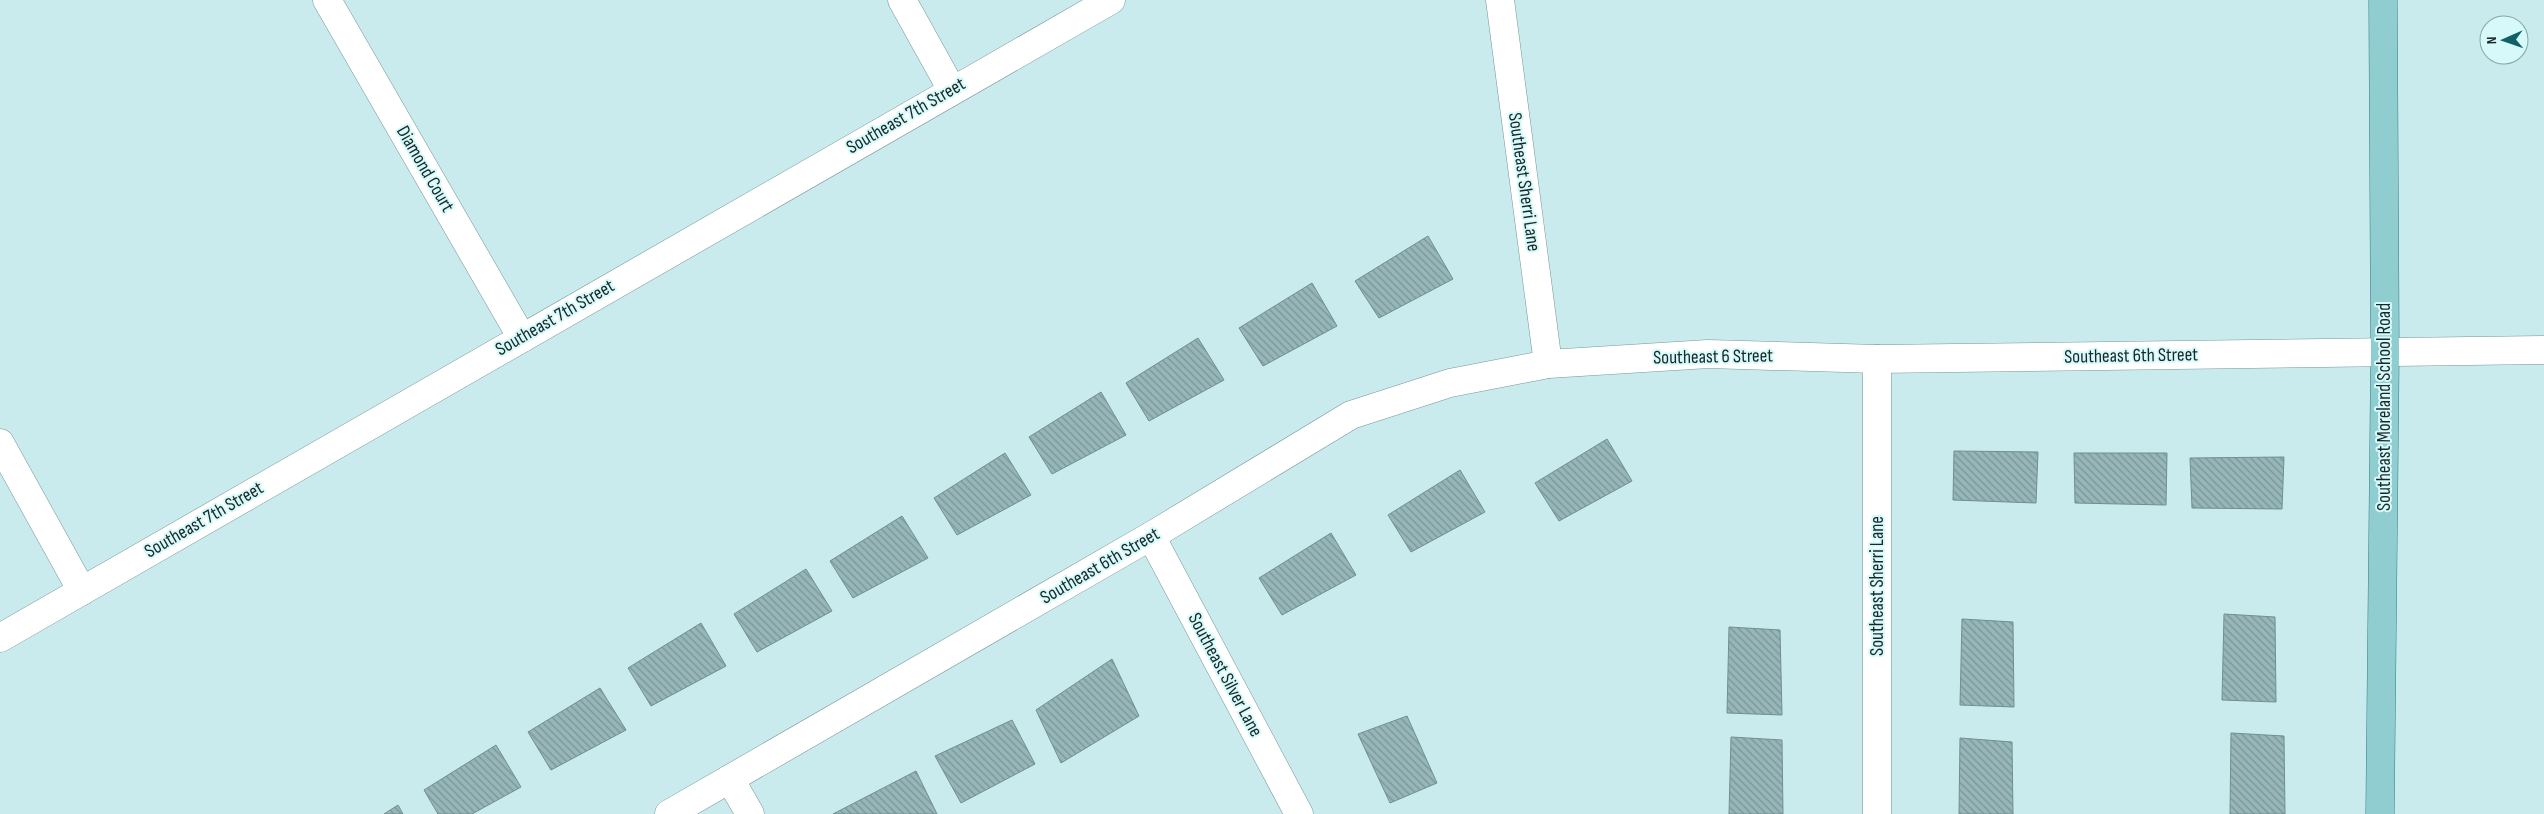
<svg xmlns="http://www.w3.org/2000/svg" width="2544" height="814" font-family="'Sofia Sans Condensed',sans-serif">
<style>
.building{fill:url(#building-back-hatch);stroke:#6f8f91}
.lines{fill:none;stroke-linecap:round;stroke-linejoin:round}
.minor-casing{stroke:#779798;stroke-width:29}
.major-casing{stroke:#367d82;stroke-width:29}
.minor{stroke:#fff;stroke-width:28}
.major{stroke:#8fcdd1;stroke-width:28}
.labels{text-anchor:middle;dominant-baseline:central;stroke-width:4;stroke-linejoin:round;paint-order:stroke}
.street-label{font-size:19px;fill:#1a2728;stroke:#d6f9fa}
</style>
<defs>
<pattern id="building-back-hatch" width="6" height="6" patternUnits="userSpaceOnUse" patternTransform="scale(1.25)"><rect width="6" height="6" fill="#96b6b8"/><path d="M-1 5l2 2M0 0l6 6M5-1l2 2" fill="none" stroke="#7a9496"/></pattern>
</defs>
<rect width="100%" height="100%" fill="#c9ebed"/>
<!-- building -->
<g class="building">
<polygon points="1428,236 1453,279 1379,318 1355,281"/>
<polygon points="1312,283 1337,326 1263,366 1239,328"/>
<polygon points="1198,338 1224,380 1149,421 1126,383"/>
<polygon points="1101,392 1126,435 1052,474 1029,437"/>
<polygon points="1607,439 1632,481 1559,521 1535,483"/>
<polygon points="1954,451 2038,452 2036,503 1953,500"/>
<polygon points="1005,453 1031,495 957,535 934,498"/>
<polygon points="2074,453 2167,453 2166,505 2075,503"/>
<polygon points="2284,457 2282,509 2192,508 2190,458"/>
<polygon points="1460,470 1485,512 1411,552 1388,515"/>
<polygon points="902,516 928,558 853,598 830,561"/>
<polygon points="1331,533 1356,575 1282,615 1259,578"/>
<polygon points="806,569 832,611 757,652 734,614"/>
<polygon points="2224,614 2275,617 2276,702 2222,700"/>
<polygon points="1962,619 2013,622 2014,707 1960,705"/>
<polygon points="701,623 726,666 651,706 628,668"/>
<polygon points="1729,627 1780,630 1782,715 1727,713"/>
<polygon points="1112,659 1139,716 1061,763 1036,710"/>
<polygon points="600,688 626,730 551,770 528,732"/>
<polygon points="1407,716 1437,783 1390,803 1358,734"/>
<polygon points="1012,720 1035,764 961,803 935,756"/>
<polygon points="2231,733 2284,736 2285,814 2230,814"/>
<polygon points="1731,737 1782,740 1783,814 1729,814"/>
<polygon points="1960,738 2012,742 2013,814 1959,814"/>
<polygon points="496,745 521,787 472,814 438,814 424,790"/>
<polygon points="916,771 937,814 833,814"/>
<polygon points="398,805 403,814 384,814"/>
</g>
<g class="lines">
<!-- minor casing -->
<g class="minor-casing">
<g id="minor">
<polyline points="327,0 522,338"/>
<polyline points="902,0 952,90"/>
<polyline points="1500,0 1548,364"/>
<polyline points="0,443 82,591"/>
<polyline points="1151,536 1299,814"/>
<polyline points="0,638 1111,0"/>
<polyline points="730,779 750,814"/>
<polyline points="669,814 1151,536 1351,415 1450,383 1548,364 1708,354 1877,359 2544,350"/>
<polyline points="1877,814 1877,359"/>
</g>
</g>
<!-- major casing -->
<g class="major-casing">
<polyline id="major" points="2380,814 2385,352 2383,0"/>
</g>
<!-- minor -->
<use href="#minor" class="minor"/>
<!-- major -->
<use href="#major" class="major"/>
</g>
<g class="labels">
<!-- street labels -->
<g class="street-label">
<text transform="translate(906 116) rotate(-30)">Southeast 7th Street</text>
<text transform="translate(425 169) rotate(60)">Diamond Court</text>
<text transform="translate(1524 182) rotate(82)">Southeast Sherri Lane</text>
<text transform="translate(555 318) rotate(-30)">Southeast 7th Street</text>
<text transform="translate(2131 356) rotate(-1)">Southeast 6th Street</text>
<text transform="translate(1713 357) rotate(-1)">Southeast 6 Street</text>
<text transform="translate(2384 407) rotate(-90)">Southeast Moreland School Road</text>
<text transform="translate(204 520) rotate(-30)">Southeast 7th Street</text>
<text transform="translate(1100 566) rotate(-30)">Southeast 6th Street</text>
<text transform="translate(1877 586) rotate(-90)">Southeast Sherri Lane</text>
<text transform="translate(1225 675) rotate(62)">Southeast Silver Lane</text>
</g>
</g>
<!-- north arrow -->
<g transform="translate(2504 40) rotate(268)"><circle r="24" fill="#d6f9fa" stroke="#8ba5a6"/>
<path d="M0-4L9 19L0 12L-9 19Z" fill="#106165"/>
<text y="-8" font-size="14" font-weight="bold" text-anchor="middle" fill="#1a2728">N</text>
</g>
</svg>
